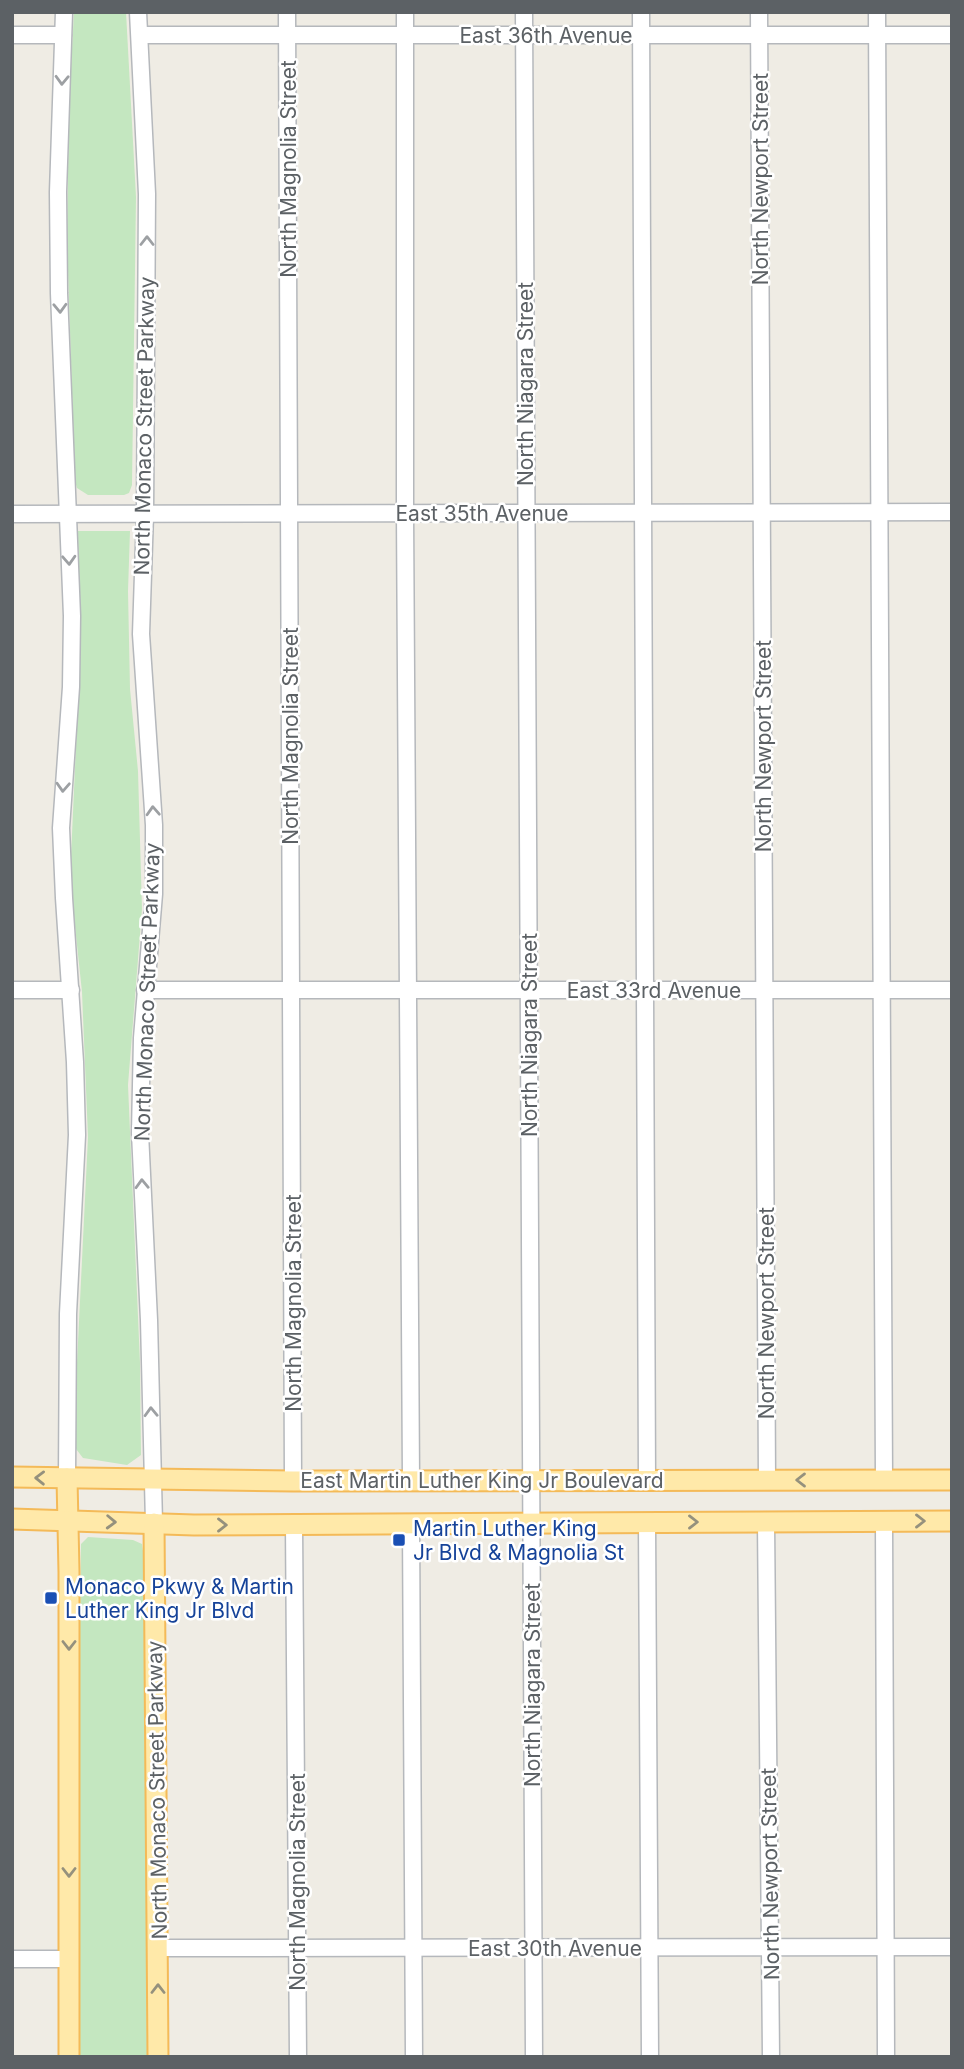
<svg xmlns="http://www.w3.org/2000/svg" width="964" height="2069" font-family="Inter,sans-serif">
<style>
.green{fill:#c4e7c0}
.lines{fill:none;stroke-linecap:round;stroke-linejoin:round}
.minor-casing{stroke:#b5b8bc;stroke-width:19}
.major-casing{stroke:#f4ba58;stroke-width:23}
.minor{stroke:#fff;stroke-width:16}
.major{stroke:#ffe9a9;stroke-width:19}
.oneway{stroke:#9da0a3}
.oneway2{stroke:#95917d}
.transit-dot{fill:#1a4fb4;stroke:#fff;stroke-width:2.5}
.labels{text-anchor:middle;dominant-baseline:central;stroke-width:5;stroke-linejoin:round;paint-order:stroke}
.street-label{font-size:21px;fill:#5c6165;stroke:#fff}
.transit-label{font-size:21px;fill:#164399;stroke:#fff;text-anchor:start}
</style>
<rect width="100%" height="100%" fill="#efece4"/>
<!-- green -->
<g class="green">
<polygon points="74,12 126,12 136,197 132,485 129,493 124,495 88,495 77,488 75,481 67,241 69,105"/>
<polygon points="78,531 130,531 128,591 130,689 138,771 142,909 128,1085 140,1363 141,1455 127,1465 83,1458 73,1445 88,1137 82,992 70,879 80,657"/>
<path d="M88 1537 133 1540 142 1544 145 1565 147 2057H79C80 1886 78 1715 81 1544Z"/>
</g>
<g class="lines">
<!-- minor casing -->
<g class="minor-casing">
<g id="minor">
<polyline points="64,12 58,192 59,293 72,616 71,687 61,828 64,898 75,1062 77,1135 68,1314 67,1478"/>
<polyline points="138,12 147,194 145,514 141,634 154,825 154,894 142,1038 140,1133 149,1320 154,1523"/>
<polyline points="287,12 293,1481"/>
<polyline points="405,12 405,513 411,1480"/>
<polyline points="524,12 534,2057"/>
<polyline points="641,12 647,1480"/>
<polyline points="759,12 767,1480"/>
<polyline points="877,12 884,1480"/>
<polyline points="12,35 63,35"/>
<polyline points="140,35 952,35"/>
<polyline points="12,514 952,512"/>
<polyline points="12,990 71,990"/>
<polyline points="145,990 952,990"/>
<polyline points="647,1522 650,2057"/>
<polyline points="766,1522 771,2057"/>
<polyline points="884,1522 886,2057"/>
<polyline points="411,1523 414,2057"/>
<polyline points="294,1525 298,2057"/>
<polyline points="158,1948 952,1947"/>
<polyline points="12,1959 69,1959"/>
</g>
</g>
<!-- major casing -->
<g class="major-casing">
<g id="major">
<polyline points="12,1477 293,1481 952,1480"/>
<polyline points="67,1478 69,1572 69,2057"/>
<polyline points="12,1519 194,1525 952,1521"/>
<polyline points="154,1523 158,2057"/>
</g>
</g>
<!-- minor -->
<use href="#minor" class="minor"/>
<!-- major -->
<use href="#major" class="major"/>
</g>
<!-- one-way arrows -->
<defs><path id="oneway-chevron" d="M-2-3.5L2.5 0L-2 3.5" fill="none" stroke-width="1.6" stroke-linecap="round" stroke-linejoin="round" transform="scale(1.75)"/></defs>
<g class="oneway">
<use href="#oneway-chevron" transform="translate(62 80) rotate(92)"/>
<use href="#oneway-chevron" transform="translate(147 241) rotate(-90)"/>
<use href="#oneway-chevron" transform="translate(60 308) rotate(88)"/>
<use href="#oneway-chevron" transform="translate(69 560) rotate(87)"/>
<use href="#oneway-chevron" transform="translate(63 787) rotate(93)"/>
<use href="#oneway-chevron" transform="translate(153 811) rotate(-93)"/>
<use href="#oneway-chevron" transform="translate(142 1184) rotate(-92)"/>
<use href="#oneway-chevron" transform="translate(151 1412) rotate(-92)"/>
</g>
<g class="oneway2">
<use href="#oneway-chevron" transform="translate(40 1478) rotate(-179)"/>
<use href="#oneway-chevron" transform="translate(801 1480) rotate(180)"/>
<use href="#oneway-chevron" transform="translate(920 1521)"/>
<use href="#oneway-chevron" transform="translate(111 1522) rotate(2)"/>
<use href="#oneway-chevron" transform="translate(693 1522)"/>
<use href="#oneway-chevron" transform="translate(222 1525)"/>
<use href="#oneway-chevron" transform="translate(69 1645) rotate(90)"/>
<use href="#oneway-chevron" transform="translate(69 1872) rotate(90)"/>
<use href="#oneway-chevron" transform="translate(158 1989) rotate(-90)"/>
</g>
<!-- markers -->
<g class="transit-dot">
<rect x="392" y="1533" width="14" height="14" rx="3.5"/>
<rect x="44" y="1591" width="14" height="14" rx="3.5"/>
</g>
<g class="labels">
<!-- street labels -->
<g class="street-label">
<text x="546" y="35">East 36th Avenue</text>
<text transform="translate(288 169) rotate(-90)">North Magnolia Street</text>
<text transform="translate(760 179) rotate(-90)">North Newport Street</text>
<text transform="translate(525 384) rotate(-90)">North Niagara Street</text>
<text transform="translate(144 426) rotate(-89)">North Monaco Street Parkway</text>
<text x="482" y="513">East 35th Avenue</text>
<text transform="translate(290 736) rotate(-90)">North Magnolia Street</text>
<text transform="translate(763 746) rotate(-90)">North Newport Street</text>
<text x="654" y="990">East 33rd Avenue</text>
<text transform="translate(147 992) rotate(-88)">North Monaco Street Parkway</text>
<text transform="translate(529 1035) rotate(-90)">North Niagara Street</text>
<text transform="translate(293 1303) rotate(-90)">North Magnolia Street</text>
<text transform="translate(766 1313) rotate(-90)">North Newport Street</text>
<text x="482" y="1480">East Martin Luther King Jr Boulevard</text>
<text transform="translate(532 1685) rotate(-90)">North Niagara Street</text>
<text transform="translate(157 1790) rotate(-91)">North Monaco Street Parkway</text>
<text transform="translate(770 1874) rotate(-91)">North Newport Street</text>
<text transform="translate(297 1882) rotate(-90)">North Magnolia Street</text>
<text x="555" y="1948">East 30th Avenue</text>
</g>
<!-- transit labels -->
<g class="transit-label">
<text x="413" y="1528">Martin Luther King<tspan x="413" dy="24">Jr Blvd &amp; Magnolia St</tspan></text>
<text x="65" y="1586">Monaco Pkwy &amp; Martin<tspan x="65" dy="24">Luther King Jr Blvd</tspan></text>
</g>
</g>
<!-- border -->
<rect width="964" height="2069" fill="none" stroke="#5c6165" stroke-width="28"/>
</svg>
